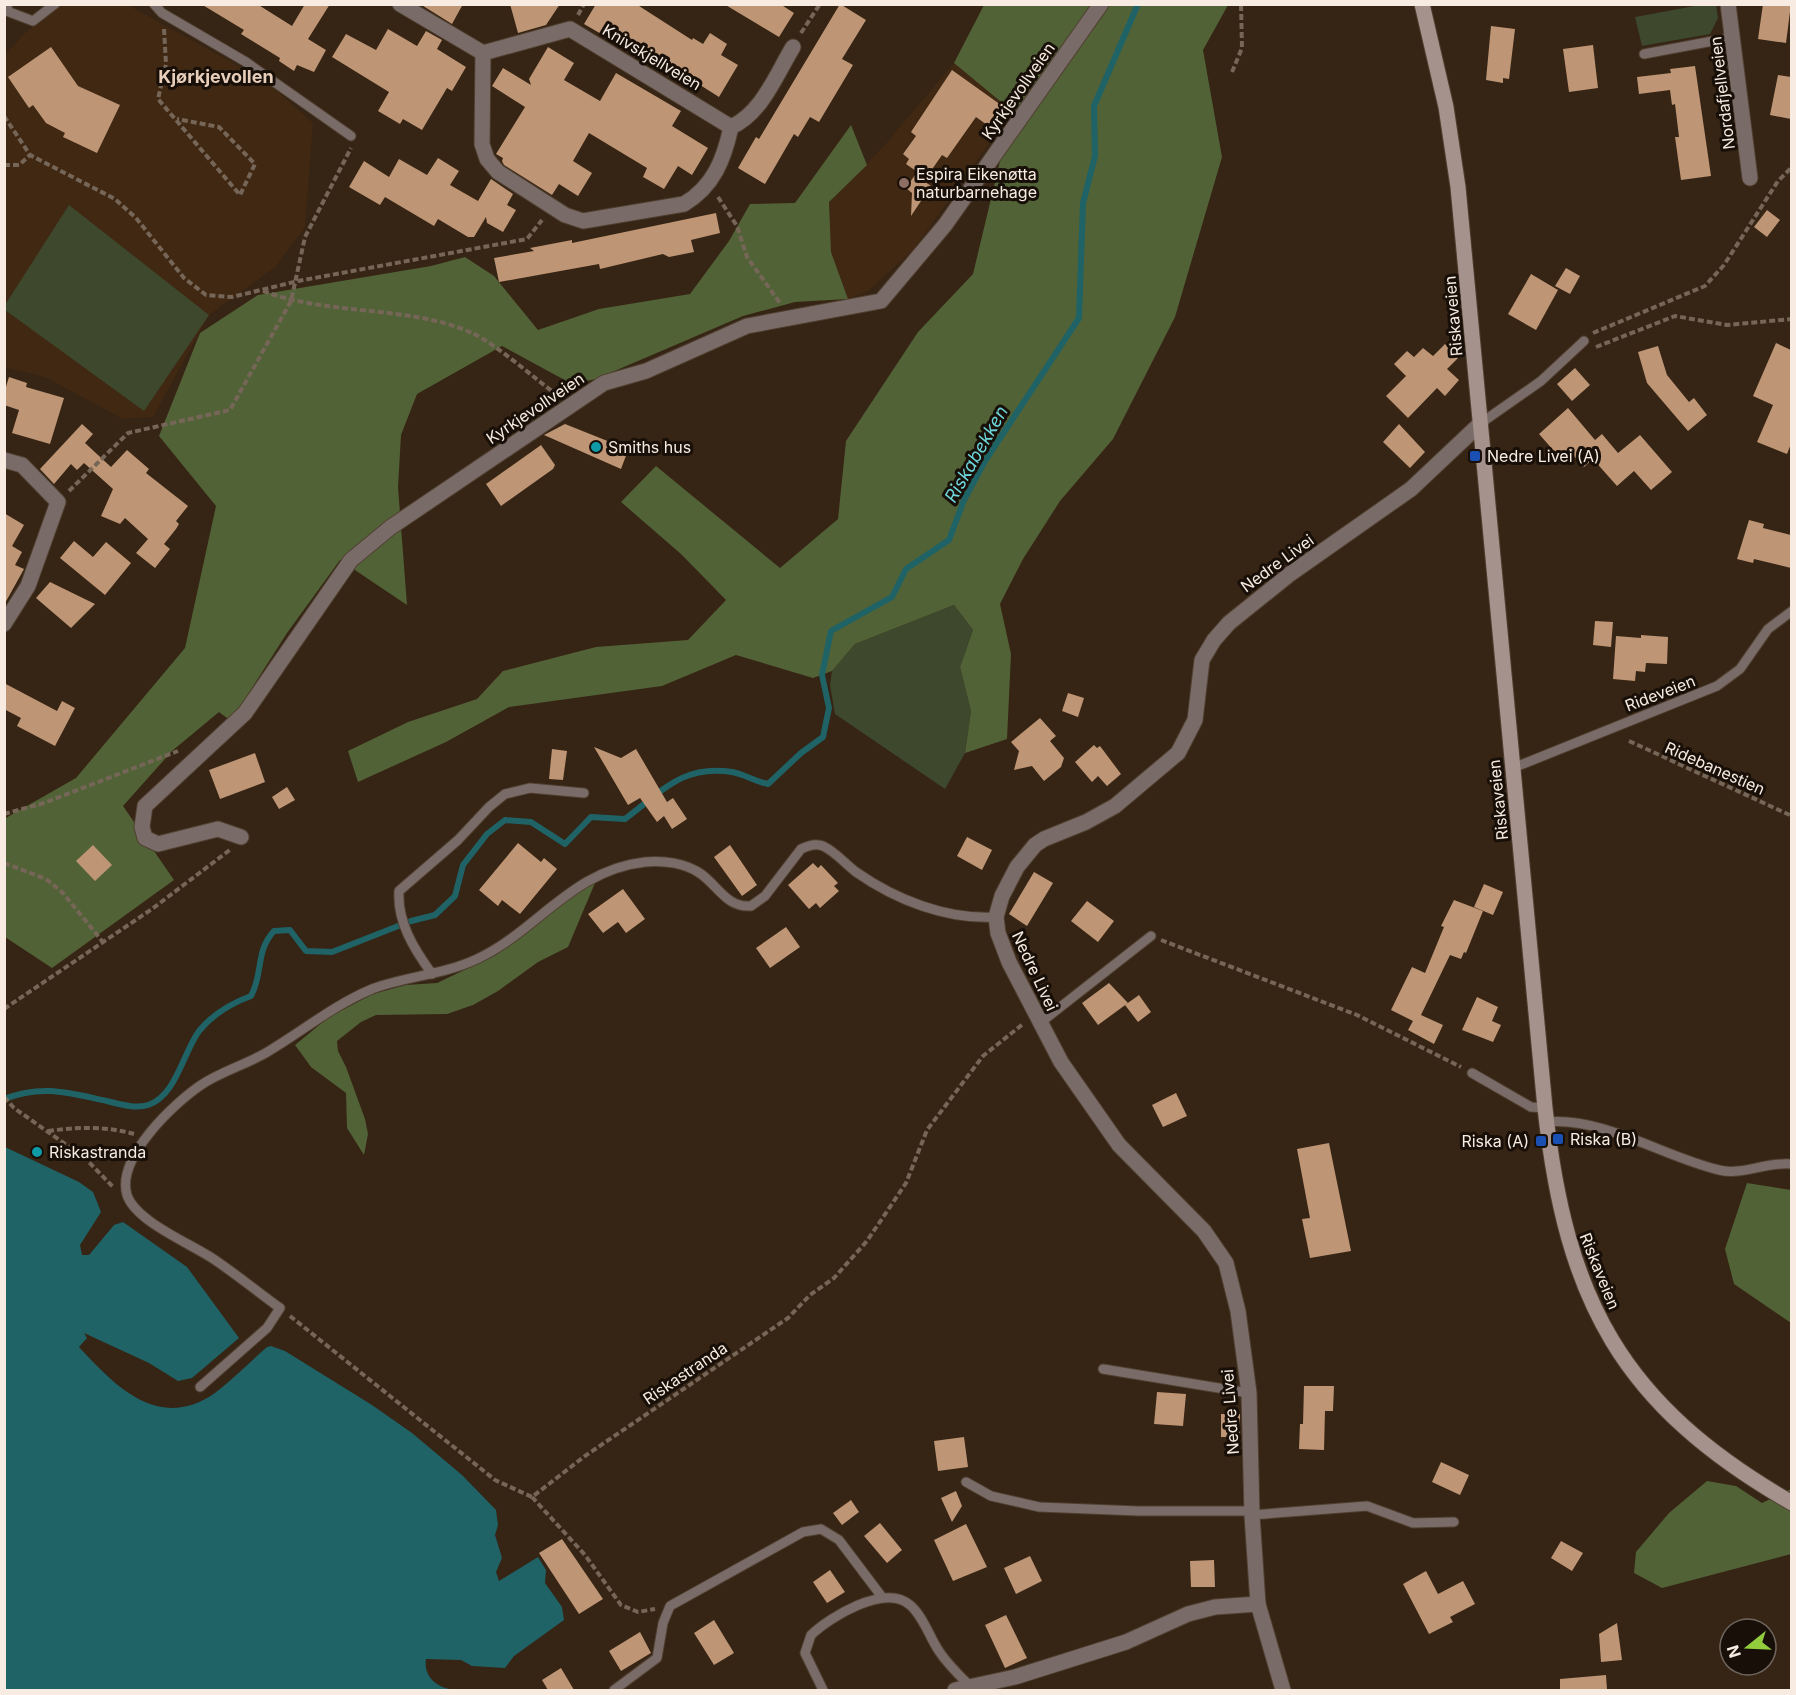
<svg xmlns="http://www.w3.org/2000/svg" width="1796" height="1695" font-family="Inter,sans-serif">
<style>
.built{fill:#402813}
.green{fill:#3d482c}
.forest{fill:#526237}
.water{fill:#1f6367}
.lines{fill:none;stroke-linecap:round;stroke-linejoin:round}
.stream{stroke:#1f6367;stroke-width:6}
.building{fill:#be9675}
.service-casing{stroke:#514031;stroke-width:11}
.minor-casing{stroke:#514031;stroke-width:17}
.secondary-casing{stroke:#514031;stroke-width:17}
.path{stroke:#766658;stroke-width:4;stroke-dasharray:6 3;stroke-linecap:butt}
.service{stroke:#796c68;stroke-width:9}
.minor{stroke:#796c68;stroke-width:15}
.secondary{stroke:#a6928c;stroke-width:15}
.education-dot{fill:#8d6e63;stroke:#170f08;stroke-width:2}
.culture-dot{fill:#0f9aa8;stroke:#170f08;stroke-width:2}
.transit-dot{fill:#1a4fb4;stroke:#170f08;stroke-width:2}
.labels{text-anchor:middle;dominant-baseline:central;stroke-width:6;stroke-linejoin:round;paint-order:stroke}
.street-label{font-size:16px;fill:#f8ece2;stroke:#170f08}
.poi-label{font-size:16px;fill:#f8ece2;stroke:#170f08;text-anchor:start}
.neighbourhood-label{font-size:18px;font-weight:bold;fill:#e7cebb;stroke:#170f08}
.water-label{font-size:18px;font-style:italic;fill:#6dd5da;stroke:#170f08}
</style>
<rect width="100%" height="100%" fill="#362414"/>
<!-- built -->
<g class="built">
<polygon points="60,5 128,5 266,81 313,123 305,227 275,267 209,315 153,417 123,419 45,377 5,367 5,55 26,32"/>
<polygon points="954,63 1012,111 914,249 868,291 848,299 831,252 829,202 883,147"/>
</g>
<!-- green -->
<g class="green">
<polygon points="1716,4 1718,18 1710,34 1642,46 1635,17 1700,5"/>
<polygon points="69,205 209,315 144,411 5,310 5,305"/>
<polygon points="954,605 973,630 960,667 971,711 965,753 945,789 835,714 830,685 832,671 855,644"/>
</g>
<!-- forest -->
<g class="forest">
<polygon points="984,5 1228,5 1203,50 1222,157 1175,317 1113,439 1060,501 1023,559 1000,604 1011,654 1007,739 965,753 971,711 960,667 973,630 954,605 855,644 832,671 813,678 736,655 662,686 509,707 446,742 358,782 348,751 408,722 477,699 503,671 596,647 688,640 726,600 681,554 621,502 656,466 780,568 838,519 846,441 918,332 973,274 1012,111 954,63"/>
<polygon points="851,125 867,165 829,202 831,252 848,299 795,302 743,316 596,379 572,384 502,346 417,394 401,435 398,487 407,605 340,560 287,633 231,721 219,712 172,751 123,806 174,880 52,968 5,937 4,819 76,778 185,648 216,506 159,436 200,333 258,295 431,266 465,257 494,276 538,330 599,309 690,294 729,241 750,204 795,203"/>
<polygon points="595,883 568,947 538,962 498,991 473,1005 447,1014 376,1015 361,1022 337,1041 338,1051 346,1067 365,1119 368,1134 364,1155 347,1128 346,1093 311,1067 295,1045 329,1017 373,994 406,985 437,983 496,955 574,894"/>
<polygon points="1747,1183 1791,1190 1791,1323 1734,1284 1725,1249"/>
<polygon points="1707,1481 1736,1486 1762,1503 1791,1489 1791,1554 1662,1588 1634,1573 1636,1552 1669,1513"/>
</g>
<!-- water -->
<path class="water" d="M5 1147 79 1182 93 1192 101 1212 80 1245 82 1255H89L114 1225 123 1222 187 1267 239 1338 192 1378 178 1381 149 1363 84 1333 87 1338 79 1347C116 1387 159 1432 215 1393 233 1379 250 1362 267 1347L271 1346 285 1351 372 1405 412 1433 462 1475 496 1510 498 1525 495 1535 502 1558 496 1572 499 1581 538 1557 546 1570 545 1583 562 1607 564 1620 514 1656 505 1668 472 1666 461 1660 426 1659C423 1678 439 1689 456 1690H5Z"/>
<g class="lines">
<!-- stream -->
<path class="stream" d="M4 1099C43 1084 69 1093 107 1101 119 1104 135 1109 148 1105 176 1096 183 1053 199 1031 212 1015 232 1003 251 996 264 971 255 952 274 931L290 930 306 951 332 952 411 921 435 915 455 896 463 865 487 834 505 820 531 822 565 844 591 817 625 819C661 792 683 764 732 772 744 774 756 782 768 784L801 753 823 737 829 708 822 675 831 631 892 597 906 569 949 540 964 500 985 461 1079 318 1083 203 1095 156 1094 106 1138 4"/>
</g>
<!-- building -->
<g class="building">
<polygon points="201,4 257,4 292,26 305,4 330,4 308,39 326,50 314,72 297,65 294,71 279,61 280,58 241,34 244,30"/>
<polygon points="420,4 463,4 452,24"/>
<polygon points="510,4 560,4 546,25 518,33"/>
<polygon points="596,4 636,4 692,40 693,38 703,44 710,33 727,44 721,55 738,65 719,97 656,57 654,60 617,37 615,42 584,24"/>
<polygon points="724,4 780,4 794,13 779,37"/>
<polygon points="840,4 866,20 842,59 853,65 819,122 810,117 798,137 794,134 765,184 738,168 756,137 759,139"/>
<polygon points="1763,4 1791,4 1786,43 1758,39"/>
<polygon points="1491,26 1515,29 1509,79 1503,78 1503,83 1486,80"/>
<polygon points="388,29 417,46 426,31 442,40 437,49 466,67 452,91 447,88 422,130 403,119 400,124 378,111 389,92 332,57 346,34 376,50"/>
<polygon points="1593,45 1598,88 1569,92 1563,49"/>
<polygon points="51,47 78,86 120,105 97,153 63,137 65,133 46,123 33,105 29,108 8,77"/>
<polygon points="548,47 574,63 564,80 600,101 616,73 681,111 672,126 708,148 692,175 678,166 664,189 643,177 647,168 589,133 573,161 592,173 578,196 559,184 552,195 504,165 502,161 503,158 496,154 525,107 492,86 503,68 531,85 529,79"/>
<polygon points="1695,66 1711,176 1681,180 1675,137 1679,137 1675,104 1672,105 1670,90 1639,94 1637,77 1671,73 1670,69"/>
<polygon points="952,70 1008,110 994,130 976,117 947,158 942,155 926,178 906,164 909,159 903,154 916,136 911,132"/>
<polygon points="1778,75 1791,77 1791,119 1770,115"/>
<polygon points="438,158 459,171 450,185 478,201 491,179 513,194 507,205 516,210 503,232 487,223 486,217 474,237 468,237 438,219 434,226 385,197 380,205 349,187 364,161 389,177 399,159 427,175"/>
<polygon points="915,175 931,186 911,216 912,193 906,188"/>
<polygon points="1767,210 1780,220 1767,237 1754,227"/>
<polygon points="716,213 720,233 691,240 694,252 669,257 663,254 600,269 599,264 499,282 494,258 534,251 530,248 572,240 572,243"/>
<polygon points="1566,268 1580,276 1570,294 1555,286"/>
<polygon points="1531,274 1558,290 1536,330 1508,314"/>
<polygon points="1776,343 1791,350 1791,444 1787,454 1757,442 1773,405 1753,396"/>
<polygon points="1445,344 1458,358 1447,369 1459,380 1445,396 1437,388 1408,418 1386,396 1406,376 1394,364 1407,351 1414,357 1423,348 1433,356"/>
<polygon points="1658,346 1667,375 1689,402 1694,398 1707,415 1688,431 1647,383 1638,352"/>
<polygon points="1575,368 1590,385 1572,401 1557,384"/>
<polygon points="9,377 27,383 26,387 64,398 50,444 12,433 19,410 4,405 4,393"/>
<polygon points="1568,408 1595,440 1602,434 1618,453 1640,435 1672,472 1651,490 1634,471 1617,486 1593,459 1584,467 1571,453 1562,460 1539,434"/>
<polygon points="82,424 93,434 85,443 111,467 127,450 149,469 146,473 188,506 176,521 179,524 176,529 164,544 170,549 155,568 136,553 148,539 125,518 120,524 101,516 113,489 84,463 77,470 71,464 54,484 40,469"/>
<polygon points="565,424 620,446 627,453 621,469 544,435"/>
<polygon points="1399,424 1425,452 1410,468 1383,442"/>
<polygon points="541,445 555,465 553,469 501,506 486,484"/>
<polygon points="4,513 24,525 12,546 22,552 15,565 24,569 4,605"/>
<polygon points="1749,520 1764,524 1763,528 1791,535 1791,568 1754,559 1753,563 1737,559"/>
<polygon points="74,541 93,557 106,542 131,563 105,595 60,558"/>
<polygon points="50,582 95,604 71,628 36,598"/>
<polygon points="1595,621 1613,622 1611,647 1593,645"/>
<polygon points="1641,635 1668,637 1667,664 1646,663 1645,672 1636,671 1635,681 1613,679 1616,636 1641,638"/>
<polygon points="4,683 57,711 62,701 75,708 55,746 17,726 21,718 4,709"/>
<polygon points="1068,693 1084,698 1078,717 1062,711"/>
<polygon points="1040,718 1056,736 1050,741 1064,758 1061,767 1044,781 1032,766 1014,770 1019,751 1011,742"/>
<polygon points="1094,745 1097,748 1100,746 1121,774 1107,786 1098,776 1092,782 1075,762"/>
<polygon points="594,747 621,758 636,749 667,802 673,798 687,819 672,829 664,816 657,822 640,798 628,805"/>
<polygon points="552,749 567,751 563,780 549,779"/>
<polygon points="255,753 265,782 220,799 209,770"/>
<polygon points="287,787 295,800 279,809 272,797"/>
<polygon points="967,837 992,850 982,870 957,856"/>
<polygon points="518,843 541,862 544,858 557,869 520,914 502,900 498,906 479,890"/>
<polygon points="93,845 112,865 95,881 76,861"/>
<polygon points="730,845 757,885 742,896 714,857"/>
<polygon points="813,863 818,868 821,865 838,883 834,886 839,891 820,908 816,903 809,909 788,885"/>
<polygon points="1034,872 1053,883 1027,926 1009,914"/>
<polygon points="1484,884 1503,892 1493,915 1474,907"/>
<polygon points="623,889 645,919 626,933 618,922 603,933 588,914"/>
<polygon points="1454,900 1483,911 1466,953 1464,952 1461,959 1450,955 1421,1015 1443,1025 1434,1044 1408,1030 1413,1021 1391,1010 1412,967 1425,973 1444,927 1441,926"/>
<polygon points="1087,901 1114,921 1098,942 1071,921"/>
<polygon points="786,927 800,947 770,968 756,948"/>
<polygon points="1109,983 1128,1003 1098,1025 1082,1003"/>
<polygon points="1139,995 1151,1012 1138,1022 1125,1005"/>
<polygon points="1477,997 1498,1007 1492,1021 1501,1025 1493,1042 1462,1030"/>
<polygon points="1176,1093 1187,1116 1163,1127 1152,1105"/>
<polygon points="1329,1143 1351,1251 1310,1258 1302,1219 1310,1218 1297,1149"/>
<polygon points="1304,1386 1334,1386 1333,1411 1325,1411 1324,1450 1299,1449 1300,1424 1303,1424"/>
<polygon points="1157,1392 1186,1394 1183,1426 1154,1424"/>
<rect x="1221" y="1414" width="19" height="23"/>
<polygon points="964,1437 968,1467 938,1471 934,1441"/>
<polygon points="1441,1462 1469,1475 1460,1495 1432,1482"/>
<polygon points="956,1491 962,1506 952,1522 941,1498"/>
<polygon points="851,1500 859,1512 842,1525 833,1513"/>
<polygon points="880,1523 902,1550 887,1563 864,1536"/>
<polygon points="966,1524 987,1567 953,1581 934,1540"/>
<polygon points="562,1539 603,1599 579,1614 539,1553"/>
<polygon points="1561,1541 1583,1553 1572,1571 1551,1558"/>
<polygon points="1030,1556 1042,1581 1016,1594 1004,1568"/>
<polygon points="1214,1560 1215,1587 1191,1587 1190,1561"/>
<polygon points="830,1570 845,1592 827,1603 813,1582"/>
<polygon points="1426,1571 1438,1594 1463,1581 1475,1604 1450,1617 1453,1622 1429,1634 1403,1584"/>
<polygon points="1006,1615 1027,1658 1005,1668 985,1625"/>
<polygon points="714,1620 734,1653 714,1665 694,1633"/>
<polygon points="1617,1623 1622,1660 1601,1662 1599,1634"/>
<polygon points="640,1632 651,1653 621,1671 609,1651"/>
<polygon points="561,1668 574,1690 548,1690 542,1680"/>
<polygon points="1606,1675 1607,1690 1560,1690 1560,1679"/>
</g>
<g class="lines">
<!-- service casing -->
<g class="service-casing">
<g id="service">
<polyline points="154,4 162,13 246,62 351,136"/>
<polyline points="4,10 33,21 55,4"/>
<polyline points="1644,54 1734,37"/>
<polyline points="1481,423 1541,381 1584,341"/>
<polyline points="1513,768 1717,686 1740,669 1768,629 1792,611"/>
<path d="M432 974C414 949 397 922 399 891L458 840 489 807 505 794 530 788 584 793"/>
<polyline points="1040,1023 1151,936"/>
<polyline points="1472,1073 1531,1107 1545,1108"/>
<path d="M1547 1122C1604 1117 1664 1157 1719 1170 1743 1176 1767 1161 1792 1164"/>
<polyline points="1103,1369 1249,1393"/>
<path d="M200 1387 267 1328 280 1308C258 1292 237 1275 215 1260 192 1244 136 1222 127 1195 116 1158 173 1104 201 1085 222 1071 248 1064 269 1051 304 1030 334 1005 372 989 406 976 443 975 477 959 537 931 572 870 645 862 663 860 686 863 701 874 718 886 727 908 751 906L765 896 801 849C809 845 816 843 823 846 836 852 845 864 856 872 896 900 947 920 996 917"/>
<polyline points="966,1482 991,1496 1039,1507 1138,1511 1252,1511"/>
<polyline points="1252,1515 1367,1506 1413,1523 1454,1522"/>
<polyline points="614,1690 657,1658 663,1623 670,1606 803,1532 821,1529 839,1540 882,1597"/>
<path d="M823 1690 805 1653 811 1635C830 1617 885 1583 910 1605 922 1615 929 1635 937 1648 946 1663 958 1674 970 1686"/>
</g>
</g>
<!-- minor casing -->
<g class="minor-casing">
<g id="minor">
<path d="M400 4 483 53 570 29 731 127C762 113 776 75 793 47"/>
<polyline points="1728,4 1750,178"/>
<polyline points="4,6 5,4"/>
<path d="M483 53 482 144 487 159 498 172 565 215 583 221 684 204C714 186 724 159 731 127"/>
<polyline points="4,460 22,465 58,502 28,586 4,624"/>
<polyline points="241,837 218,829 158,844 145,838 142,827 145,806 245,713 351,560 391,527 604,383 646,371 747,326 881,301 945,225 1101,4"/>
<polyline points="955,1690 1015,1677 1126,1642 1188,1614 1215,1607 1258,1604"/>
<polyline points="1283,1690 1258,1604 1252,1515 1249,1393 1238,1311 1226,1263 1204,1231 1119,1145 1061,1062 1009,962 998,933 996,917 1002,896 1017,867 1035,845 1044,839 1086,822 1115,806 1178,753 1195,720 1202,660 1214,640 1229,623 1290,574 1411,489 1481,423"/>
</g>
</g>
<!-- secondary casing -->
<g class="secondary-casing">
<path id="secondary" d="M1422 4 1446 107 1458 187 1545 1108C1566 1300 1621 1405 1792 1503"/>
</g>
<!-- path -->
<g class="path">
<polyline points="578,15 584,4"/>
<polyline points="164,29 166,64 158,99 240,195 255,164 219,127 177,119"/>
<polyline points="801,33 820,4"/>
<polyline points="1232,72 1242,48 1241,4"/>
<polyline points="4,116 30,155 115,199 136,218 184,278 206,295 232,297 298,281 527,239 542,220"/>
<polyline points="4,165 19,165 30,155"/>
<polyline points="718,197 737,226 747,257 780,303"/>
<path d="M263 291C329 316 411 305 472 333 496 344 534 378 557 395"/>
<polyline points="1593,333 1705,286 1724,265 1778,181 1792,167"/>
<polyline points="1596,347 1675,316 1727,325 1792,319"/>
<polyline points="69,491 128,433 230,410 291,301 305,237 351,148"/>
<polyline points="1629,741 1792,816"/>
<polyline points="4,814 44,803 178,751"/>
<polyline points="4,863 46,879 63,893 102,941"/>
<polyline points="1161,940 1357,1015 1461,1067"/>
<polyline points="4,1009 152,909 231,849"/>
<polyline points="4,1097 14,1108 85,1158 114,1188"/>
<path d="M48 1131C77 1127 106 1126 134 1134"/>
<polyline points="290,1316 495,1480 532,1497 585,1456 788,1318 810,1295 834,1278 867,1241 906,1183 927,1130 983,1056 1023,1024"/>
<polyline points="532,1497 585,1555 621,1605 638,1612 655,1609"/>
</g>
<!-- service -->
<use href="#service" class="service"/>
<!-- minor -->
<use href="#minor" class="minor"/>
<!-- secondary -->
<use href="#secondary" class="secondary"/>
</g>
<!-- markers -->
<circle class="education-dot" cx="904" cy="183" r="6"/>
<g class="culture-dot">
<circle cx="596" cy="447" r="6"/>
<circle cx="37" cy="1152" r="6"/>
</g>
<g class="transit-dot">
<rect x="1469" y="450" width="12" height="12" rx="3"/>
<rect x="1552" y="1133" width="12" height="12" rx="3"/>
<rect x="1535" y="1135" width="12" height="12" rx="3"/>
</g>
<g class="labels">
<!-- street labels -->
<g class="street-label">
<text transform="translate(652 57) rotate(31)">Knivskjellveien</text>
<text transform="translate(1018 91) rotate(-55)">Kyrkjevollveien</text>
<text transform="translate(1722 93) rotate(-97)">Nordafjellveien</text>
<text transform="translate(1453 316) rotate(-95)">Riskaveien</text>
<text transform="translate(535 408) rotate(-34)">Kyrkjevollveien</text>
<text transform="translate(1277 563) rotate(-36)">Nedre Livei</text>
<text transform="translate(1660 693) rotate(-21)">Rideveien</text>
<text transform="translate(1715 768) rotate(24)">Ridebanestien</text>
<text transform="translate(1498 800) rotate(-96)">Riskaveien</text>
<text transform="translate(1035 971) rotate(65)">Nedre Livei</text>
<text transform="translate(1600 1271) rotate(68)">Riskaveien</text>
<text transform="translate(685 1373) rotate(-34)">Riskastranda</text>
<text transform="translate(1230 1412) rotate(-94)">Nedre Livei</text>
</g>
<!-- poi labels -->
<g class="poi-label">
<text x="916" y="174">Espira Eikenøtta<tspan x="916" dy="18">naturbarnehage</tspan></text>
<text x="608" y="447">Smiths hus</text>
<text x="1487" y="456">Nedre Livei (A)</text>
<text x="1570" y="1139">Riska (B)</text>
<text x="1529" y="1141" text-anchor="end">Riska (A)</text>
<text x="49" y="1152">Riskastranda</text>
</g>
<!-- neighbourhood labels -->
<g class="neighbourhood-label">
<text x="216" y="76">Kjørkjevollen</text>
</g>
<!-- water labels -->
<g class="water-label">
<text transform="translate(976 454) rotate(-60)">Riskabekken</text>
</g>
</g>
<!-- border -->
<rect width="1796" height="1695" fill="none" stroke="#f8ece2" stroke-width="12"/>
<!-- north arrow -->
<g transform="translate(1748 1647) rotate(252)"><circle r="28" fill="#170f08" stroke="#71675f" stroke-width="1.5"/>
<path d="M0-4.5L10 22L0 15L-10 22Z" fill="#93cd3e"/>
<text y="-9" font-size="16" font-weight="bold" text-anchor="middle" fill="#f8ece2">N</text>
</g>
</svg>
